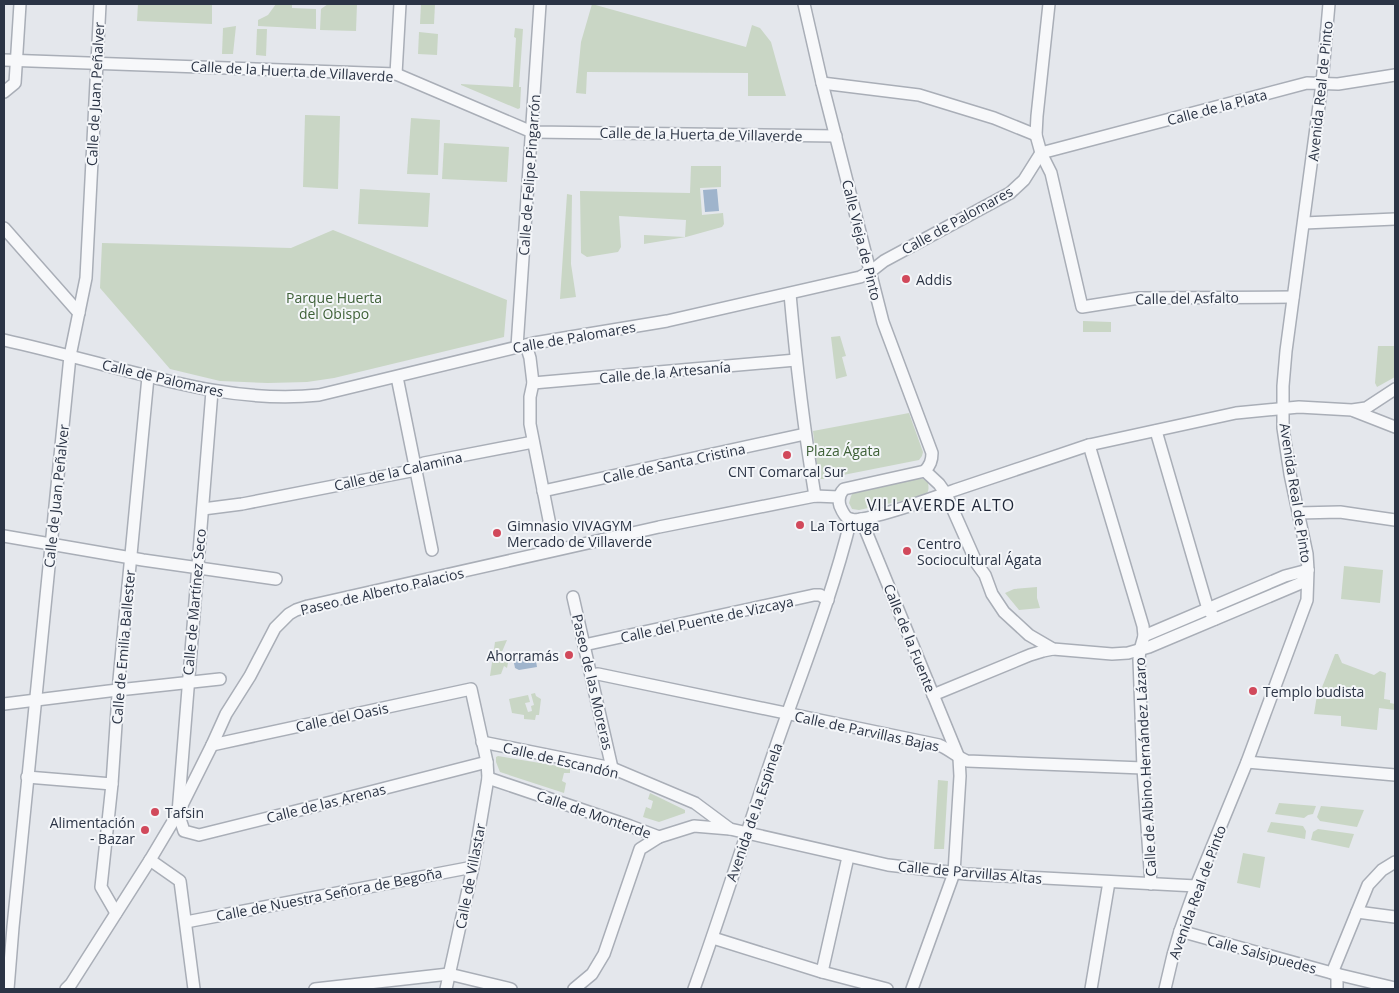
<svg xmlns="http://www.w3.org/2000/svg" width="1399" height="993" font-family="'Open Sans',sans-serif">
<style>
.green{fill:#c9d6c5}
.water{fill:#9fb4cc}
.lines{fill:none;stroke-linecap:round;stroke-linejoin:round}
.street-casing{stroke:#a9aeb7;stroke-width:14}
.street{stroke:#f7f8fa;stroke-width:11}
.poi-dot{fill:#d1495b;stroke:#f4f6f9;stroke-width:2}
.labels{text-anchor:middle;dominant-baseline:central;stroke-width:4;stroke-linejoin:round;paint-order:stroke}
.street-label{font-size:14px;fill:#2b3445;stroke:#f4f6f9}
.poi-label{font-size:14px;fill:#2b3445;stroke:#f4f6f9;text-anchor:start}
.park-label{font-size:14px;fill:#3f6138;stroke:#f4f6f9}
.quarter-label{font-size:16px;letter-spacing:1px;fill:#1d2536;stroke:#f4f6f9}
</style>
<rect width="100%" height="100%" fill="#e4e7ec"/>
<!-- green -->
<g class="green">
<polygon points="138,4 212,4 212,24 137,21"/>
<polygon points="276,4 292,4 292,8 316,9 316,29 258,26 258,20 268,15"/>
<polygon points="328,4 357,4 356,31 320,30 321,9"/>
<polygon points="421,4 435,4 434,24 420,24"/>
<polygon points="592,4 746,47 752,25 760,28 771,42 786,96 748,96 748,73 587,72 586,94 576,93 581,42"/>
<polygon points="236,26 233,54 222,54 223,28"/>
<polygon points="515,28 523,29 519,87 521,87 520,108 518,109 461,85 461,84 513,87 516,38 514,37"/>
<polygon points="257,29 267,29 266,56 256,55"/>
<polygon points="419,32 438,34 437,55 418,54"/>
<polygon points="305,115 340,116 338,189 303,187"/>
<polygon points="411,118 440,120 438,175 407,174"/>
<polygon points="444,143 509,147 507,182 442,179"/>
<polygon points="691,166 721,166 721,187 700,188 702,215 723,213 724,224 722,227 686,237 644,244 644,235 685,237 686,220 619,216 621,247 618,252 587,257 581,253 580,191 690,193"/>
<polygon points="360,189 430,193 428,227 358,224"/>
<polygon points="567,194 572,195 571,264 576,297 560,299"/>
<polygon points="333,230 507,300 504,337 334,378 307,382 268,383 220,381 170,369 100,288 102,243 291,248"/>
<polygon points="1083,321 1111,322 1111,332 1083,332"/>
<polygon points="840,336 846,356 842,357 847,376 836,379 831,337"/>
<polygon points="1378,346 1395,346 1395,377 1377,387 1375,383"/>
<polygon points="909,413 923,452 922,456 919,460 823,479 820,479 818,476 813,431"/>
<path d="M917 479H923L928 483C929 489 929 492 924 496L859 510 852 509 849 503 851 496 853 493Z"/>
<polygon points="1344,566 1383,570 1380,603 1341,599"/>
<polygon points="1037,587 1037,598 1040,608 1019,610 1005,593 1014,589"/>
<polygon points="507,640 501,654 509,658 507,668 504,666 501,674 490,676 495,642"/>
<polygon points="1335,654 1338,654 1342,663 1374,675 1380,671 1386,673 1384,699 1390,700 1390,703 1395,704 1395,710 1379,708 1377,730 1341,726 1341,716 1314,714 1317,695 1319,695"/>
<polygon points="535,693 536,696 541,699 539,715 536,715 535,720 524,719 524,715 512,713 509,699 528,695 530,702 525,703 528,712 532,711 531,706 534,705 531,694"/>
<polygon points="498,756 570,768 570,773 564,773 562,781 566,783 564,793 500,772 496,762 496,757"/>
<polygon points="938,780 948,781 944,849 934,849"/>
<polygon points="650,793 685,810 685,813 659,822 643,817 646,807 651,809 653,801 648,799"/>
<polygon points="1279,803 1316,806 1313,814 1308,815 1304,818 1275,814"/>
<polygon points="1321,806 1364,810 1357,827 1320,821 1317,817"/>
<polygon points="1271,822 1303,826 1306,831 1305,839 1267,832"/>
<polygon points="1318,829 1354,834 1349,848 1311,840 1313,832"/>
<polygon points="1243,853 1265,857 1260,888 1237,883"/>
</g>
<!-- water -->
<g class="water">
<polygon points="717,189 719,211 705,212 703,190"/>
<polygon points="535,655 537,667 519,670 515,668 514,663 515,659"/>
</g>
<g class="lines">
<!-- street casing -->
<g class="street-casing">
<g id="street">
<path d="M804 4 822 83 883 322 932 453C932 461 930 465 925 471"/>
<polyline points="1049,4 1037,116 1036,135 1041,153 1051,173 1082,307 1139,298 1293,297"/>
<polyline points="4,60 396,74 532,132 836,136"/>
<polyline points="396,74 400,4"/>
<polyline points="822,83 919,95 994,118 1036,135"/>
<polyline points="4,92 15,83 20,4"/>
<polyline points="1041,153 1307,83 1338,84 1395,75"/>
<polyline points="1304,223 1395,219"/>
<polyline points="4,228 79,313"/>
<path d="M790 294C796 362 804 429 815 496"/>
<path d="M4 340C35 347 66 355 97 363 170 382 242 403 319 395L534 343 667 321 860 277 870 272 884 261 1010 193 1024 180 1041 153"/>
<polyline points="526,345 530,358 533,383 530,397 530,424 550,525"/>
<polyline points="517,347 540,4"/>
<polyline points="397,377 432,550"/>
<polyline points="533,383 796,360"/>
<polyline points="212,391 178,813 184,831 199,835 300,810 487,762"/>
<polyline points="1354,411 1395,427"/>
<polyline points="1156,431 1205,599 1208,609 1215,619"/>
<polyline points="1089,445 1143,626 1144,636 1140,650 1139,659 1143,768 1151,884"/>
<polyline points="543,491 805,434"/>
<polyline points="203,509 242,504 416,470 424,463 533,442"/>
<polyline points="1298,513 1340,512 1395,520"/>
<polyline points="861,519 959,758 960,776 954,873 912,989"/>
<polyline points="4,536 143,560 276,579"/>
<path d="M1308 570 1301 583 1149 647 1128 653 1112 654 1053 649 1029 635 1004 612 992 594 985 575 977 564 946 494 939 484 925 471 844 489C839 494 838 499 840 506 842 511 845 517 849 519 863 524 941 495 958 489L1089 445 1236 413 1299 407 1352 410 1366 408 1395 389"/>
<polyline points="573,597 612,768"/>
<polyline points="1144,636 1285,576 1308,570"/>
<polyline points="584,645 814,595 820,595 828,600"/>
<path d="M591 675 598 674 939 745C949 749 957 757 967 761L1143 768"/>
<polyline points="933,695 1030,655 1043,651 1053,649"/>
<polyline points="4,704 109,691 220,679"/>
<polyline points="482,742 612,768 695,803 730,829 888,865 966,874 1196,886"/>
<polyline points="212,745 471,689 487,762 488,778 473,867 446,989"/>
<polyline points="1247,762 1395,775"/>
<polyline points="27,777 112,784"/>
<polyline points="488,778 630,826 659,837 694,826 730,829"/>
<polyline points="150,860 180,881 194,989"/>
<polyline points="1357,912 1395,917"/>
<polyline points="116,913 101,887 112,784 119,680 148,377"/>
<polyline points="186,922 473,867"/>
<polyline points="1180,931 1332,973 1368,885 1382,870 1395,862"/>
<polyline points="713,938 822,972 887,989"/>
<polyline points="822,972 848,857"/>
<polyline points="1332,973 1395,988"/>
<polyline points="8,989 13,927 70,356 86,278 100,4"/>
<polyline points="66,989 71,984 150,860 178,813 212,745 226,714 250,676 275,628 289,614 296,610 308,606 659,527 815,496 839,497"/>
<polyline points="315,989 449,974 511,989"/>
<polyline points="574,989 592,974 604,954 640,849 659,837"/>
<path d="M694 989C723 909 748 827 776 746 802 671 832 597 851 519"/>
<polyline points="1091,989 1109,882"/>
<polyline points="1165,989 1173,955 1180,931 1196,886 1247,762 1307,600 1308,570 1307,554 1290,474 1283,428 1283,386 1286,351 1322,83 1329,4"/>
<polyline points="1337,989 1337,974"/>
</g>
</g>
<!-- street -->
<use href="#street" class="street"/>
</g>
<!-- markers -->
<g class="poi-dot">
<circle cx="906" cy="279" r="5"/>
<circle cx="787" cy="455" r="5"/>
<circle cx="800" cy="525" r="5"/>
<circle cx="497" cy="533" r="5"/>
<circle cx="907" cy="551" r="5"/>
<circle cx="569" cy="655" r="5"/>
<circle cx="1253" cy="691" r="5"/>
<circle cx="155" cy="812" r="5"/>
<circle cx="145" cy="830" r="5"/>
</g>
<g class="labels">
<!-- street labels -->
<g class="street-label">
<text transform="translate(292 71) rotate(3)">Calle de la Huerta de Villaverde</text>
<text transform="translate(1320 91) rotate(-84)">Avenida Real de Pinto</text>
<text transform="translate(95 94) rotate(-87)">Calle de Juan Peñalver</text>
<text transform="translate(1217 107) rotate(-15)">Calle de la Plata</text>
<text transform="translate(701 134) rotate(1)">Calle de la Huerta de Villaverde</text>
<text transform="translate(529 175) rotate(-86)">Calle de Felipe Pingarrón</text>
<text transform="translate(957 220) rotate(-29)">Calle de Palomares</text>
<text transform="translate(862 240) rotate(76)">Calle Vieja de Pinto</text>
<text transform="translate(1187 298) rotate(-1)">Calle del Asfalto</text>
<text transform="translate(574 337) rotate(-10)">Calle de Palomares</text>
<text transform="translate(665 372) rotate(-5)">Calle de la Artesanía</text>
<text transform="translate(163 378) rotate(13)">Calle de Palomares</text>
<text transform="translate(674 463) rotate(-12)">Calle de Santa Cristina</text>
<text transform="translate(398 471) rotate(-13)">Calle de la Calamina</text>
<text transform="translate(1296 493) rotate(81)">Avenida Real de Pinto</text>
<text transform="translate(56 496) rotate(-84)">Calle de Juan Peñalver</text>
<text transform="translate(382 591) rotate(-13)">Paseo de Alberto Palacios</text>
<text transform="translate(194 602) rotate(-85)">Calle de Martínez Seco</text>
<text transform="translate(707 619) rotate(-12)">Calle del Puente de Vizcaya</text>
<text transform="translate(910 638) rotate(68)">Calle de la Fuente</text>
<text transform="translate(123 647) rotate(-85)">Calle de Emilia Ballester</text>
<text transform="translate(593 682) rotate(77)">Paseo de las Moreras</text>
<text transform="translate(342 717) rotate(-12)">Calle del Oasis</text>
<text transform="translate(867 731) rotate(12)">Calle de Parvillas Bajas</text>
<text transform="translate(561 760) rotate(13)">Calle de Escandón</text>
<text transform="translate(1145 767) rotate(-93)">Calle de Albino Hernández Lázaro</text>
<text transform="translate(326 803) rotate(-14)">Calle de las Arenas</text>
<text transform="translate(754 812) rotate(-71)">Avenida de la Espinela</text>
<text transform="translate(594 814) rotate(19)">Calle de Monterde</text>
<text transform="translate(970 872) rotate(5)">Calle de Parvillas Altas</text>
<text transform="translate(470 876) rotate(-79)">Calle de Villastar</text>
<text transform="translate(1197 892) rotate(-70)">Avenida Real de Pinto</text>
<text transform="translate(329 894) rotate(-11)">Calle de Nuestra Señora de Begoña</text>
<text transform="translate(1262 954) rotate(15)">Calle Salsipuedes</text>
</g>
<!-- poi labels -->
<g class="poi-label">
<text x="916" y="279">Addis</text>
<text x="787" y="471" text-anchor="middle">CNT Comarcal Sur</text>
<text x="507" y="525">Gimnasio VIVAGYM<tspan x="507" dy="16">Mercado de Villaverde</tspan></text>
<text x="810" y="525">La Tortuga</text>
<text x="917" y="543">Centro<tspan x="917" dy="16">Sociocultural Ágata</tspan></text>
<text x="559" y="655" text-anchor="end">Ahorramás</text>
<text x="1263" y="691">Templo budista</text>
<text x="165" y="812">Tafsin</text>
<text x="135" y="822" text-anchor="end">Alimentación<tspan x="135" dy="16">- Bazar</tspan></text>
</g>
<!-- park labels -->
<g class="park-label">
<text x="334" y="297">Parque Huerta<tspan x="334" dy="16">del Obispo</tspan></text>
<text x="843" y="450">Plaza Ágata</text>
</g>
<!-- quarter labels -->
<g class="quarter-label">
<text x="941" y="505">VILLAVERDE ALTO</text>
</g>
</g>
<!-- border -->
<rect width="1399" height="993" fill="none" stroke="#2b3445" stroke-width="10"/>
</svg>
